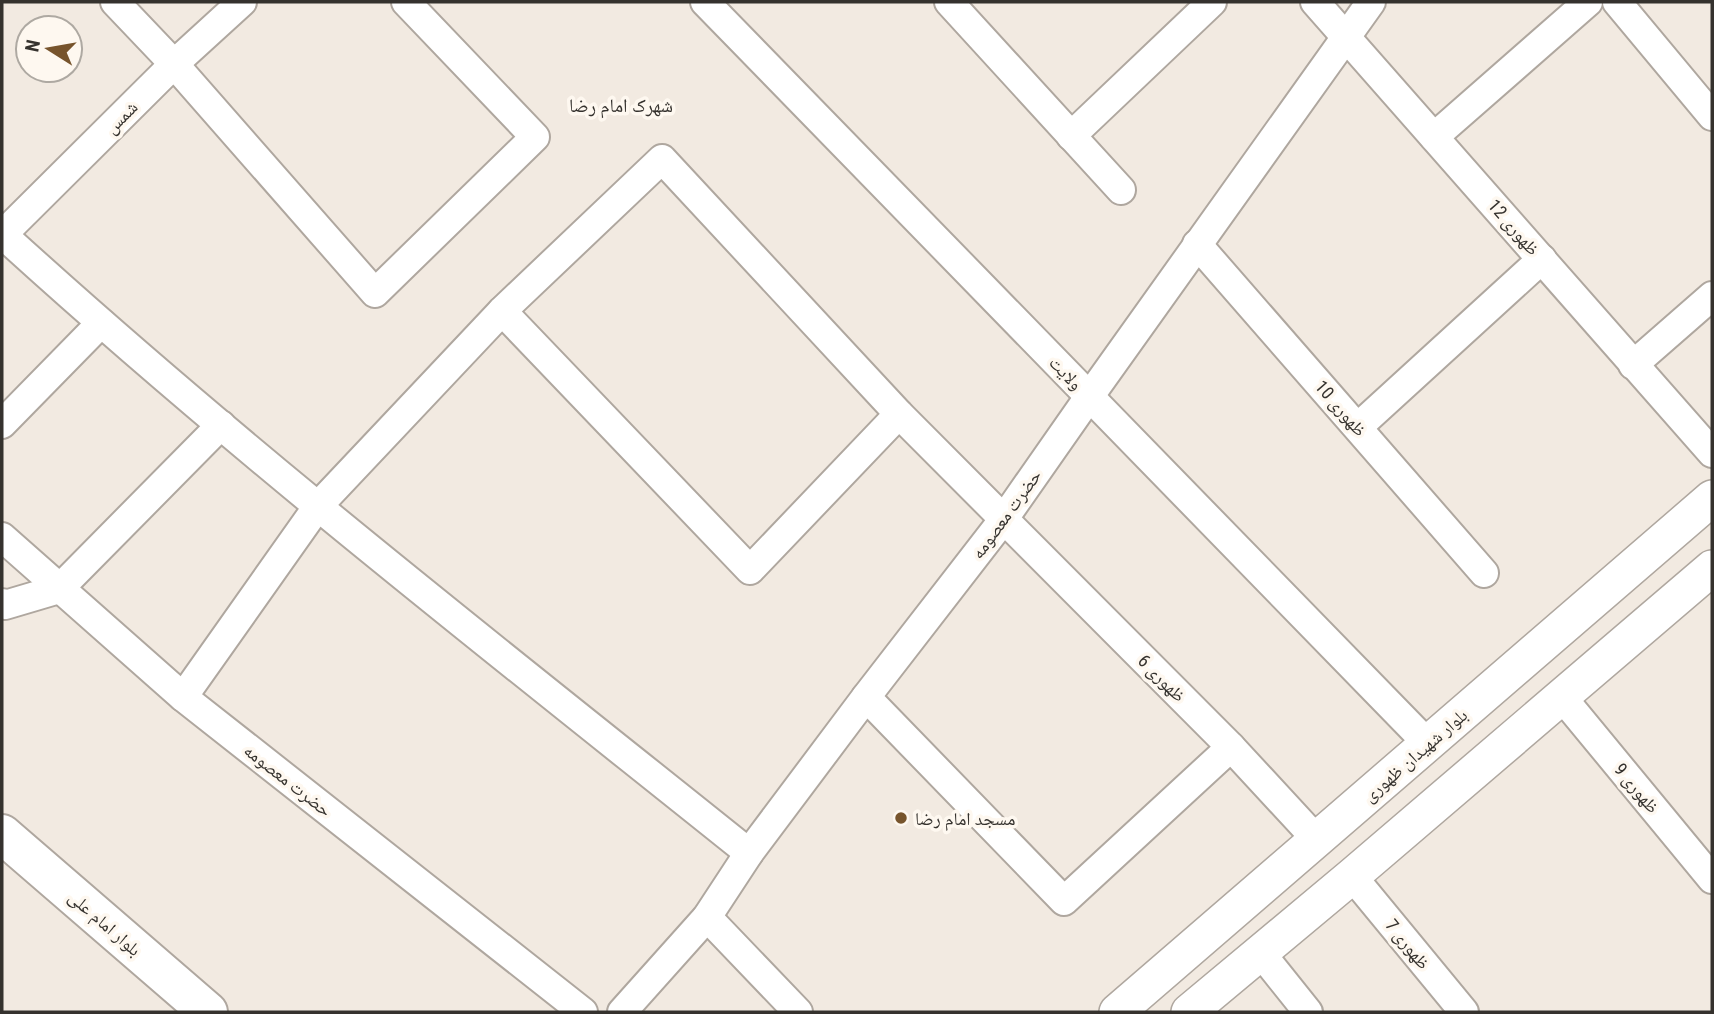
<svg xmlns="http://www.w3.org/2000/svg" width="1714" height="1014" font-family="'Roboto Condensed','Noto Naskh Arabic',sans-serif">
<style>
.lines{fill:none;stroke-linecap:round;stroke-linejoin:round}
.minor-casing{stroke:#afa79f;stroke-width:32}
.tertiary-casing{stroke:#afa79f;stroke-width:38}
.secondary-casing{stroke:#afa79f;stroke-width:42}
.minor{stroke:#fff;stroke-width:28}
.tertiary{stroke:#fff;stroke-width:35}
.secondary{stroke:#fff;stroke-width:38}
.poi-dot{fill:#77542c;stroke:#fef8f0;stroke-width:2.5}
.labels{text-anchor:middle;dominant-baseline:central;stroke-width:7;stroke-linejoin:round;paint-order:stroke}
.street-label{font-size:18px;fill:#35322e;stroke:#fef8f0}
.poi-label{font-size:18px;fill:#35322e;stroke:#fef8f0;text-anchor:start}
.neighbourhood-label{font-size:19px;fill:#35322e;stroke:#fef8f0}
</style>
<rect width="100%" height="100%" fill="#f2eae1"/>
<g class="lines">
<!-- minor casing -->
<g class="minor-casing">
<g id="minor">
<polyline points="115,2 174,64 375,293 535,137 406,2"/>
<polyline points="705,2 1428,744"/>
<polyline points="949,2 1121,190"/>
<polyline points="1315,2 1712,453"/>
<polyline points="1617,2 1712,116"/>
<polyline points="1071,136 1212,2"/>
<polyline points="1434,137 1588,2"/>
<path d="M2 234C241 452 497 651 749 853"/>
<polyline points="2,235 174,64 242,2"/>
<polyline points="1197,244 1484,573"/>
<polyline points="502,311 750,570 899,414"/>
<polyline points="1633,365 1712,296"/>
<polyline points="2,424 101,323"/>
<polyline points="1358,427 1542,259"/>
<polyline points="2,537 183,697 583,1012"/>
<polyline points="2,603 5,605 59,589 221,425"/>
<polyline points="1561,696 1712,879"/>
<polyline points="183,697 318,506 502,311 662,159 899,414 1231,747 1317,840"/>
<polyline points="866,697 1064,901 1231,747"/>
<polyline points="1352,876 1464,1012"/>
<polyline points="707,917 798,1012"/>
<polyline points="1260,952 1308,1012"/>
<polyline points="622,1012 707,917 749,853 866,697 1003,520 1089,397 1371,2"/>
</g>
</g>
<!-- tertiary casing -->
<g class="tertiary-casing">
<g id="tertiary">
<polyline points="1117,1012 1712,498"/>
<polyline points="1189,1012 1352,876 1712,568"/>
</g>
</g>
<!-- secondary casing -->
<g class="secondary-casing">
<polyline id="secondary" points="2,834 208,1012"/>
</g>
<!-- minor -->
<use href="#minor" class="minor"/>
<!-- tertiary -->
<use href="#tertiary" class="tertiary"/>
<!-- secondary -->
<use href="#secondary" class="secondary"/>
</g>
<!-- markers -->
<circle class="poi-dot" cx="901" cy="818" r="7"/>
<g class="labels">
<!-- street labels -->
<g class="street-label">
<text transform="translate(121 117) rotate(-45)">شمس</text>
<text transform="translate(1514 227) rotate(49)">ظهوری 12</text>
<text transform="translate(1066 373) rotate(46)">ولایت</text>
<text transform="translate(1341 408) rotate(49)">ظهوری 10</text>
<text transform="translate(1006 514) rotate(-54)">حضرت معصومه</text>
<text transform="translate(1162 678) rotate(45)">ظهوری 6</text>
<text transform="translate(1415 755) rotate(-41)">بلوار شهیدان ظهوری</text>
<text transform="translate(288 780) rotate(38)">حضرت معصومه</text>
<text transform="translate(1637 788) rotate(50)">ظهوری 9</text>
<text transform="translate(105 923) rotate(41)">بلوار امام علی</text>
<text transform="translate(1408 944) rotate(51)">ظهوری 7</text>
</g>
<!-- poi labels -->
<g class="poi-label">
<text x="915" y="818">مسجد امام رضا</text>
</g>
<!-- neighbourhood labels -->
<g class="neighbourhood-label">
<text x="621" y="105">شهرک امام رضا</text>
</g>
</g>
<!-- border -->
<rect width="1714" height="1014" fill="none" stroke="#35322e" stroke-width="7"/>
<!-- north arrow -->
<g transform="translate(49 49) rotate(281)"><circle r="33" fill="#fef8f0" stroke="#aea9a2" stroke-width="2"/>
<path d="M0-5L12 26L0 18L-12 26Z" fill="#77542c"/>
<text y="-10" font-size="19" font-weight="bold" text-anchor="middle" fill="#35322e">N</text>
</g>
</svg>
